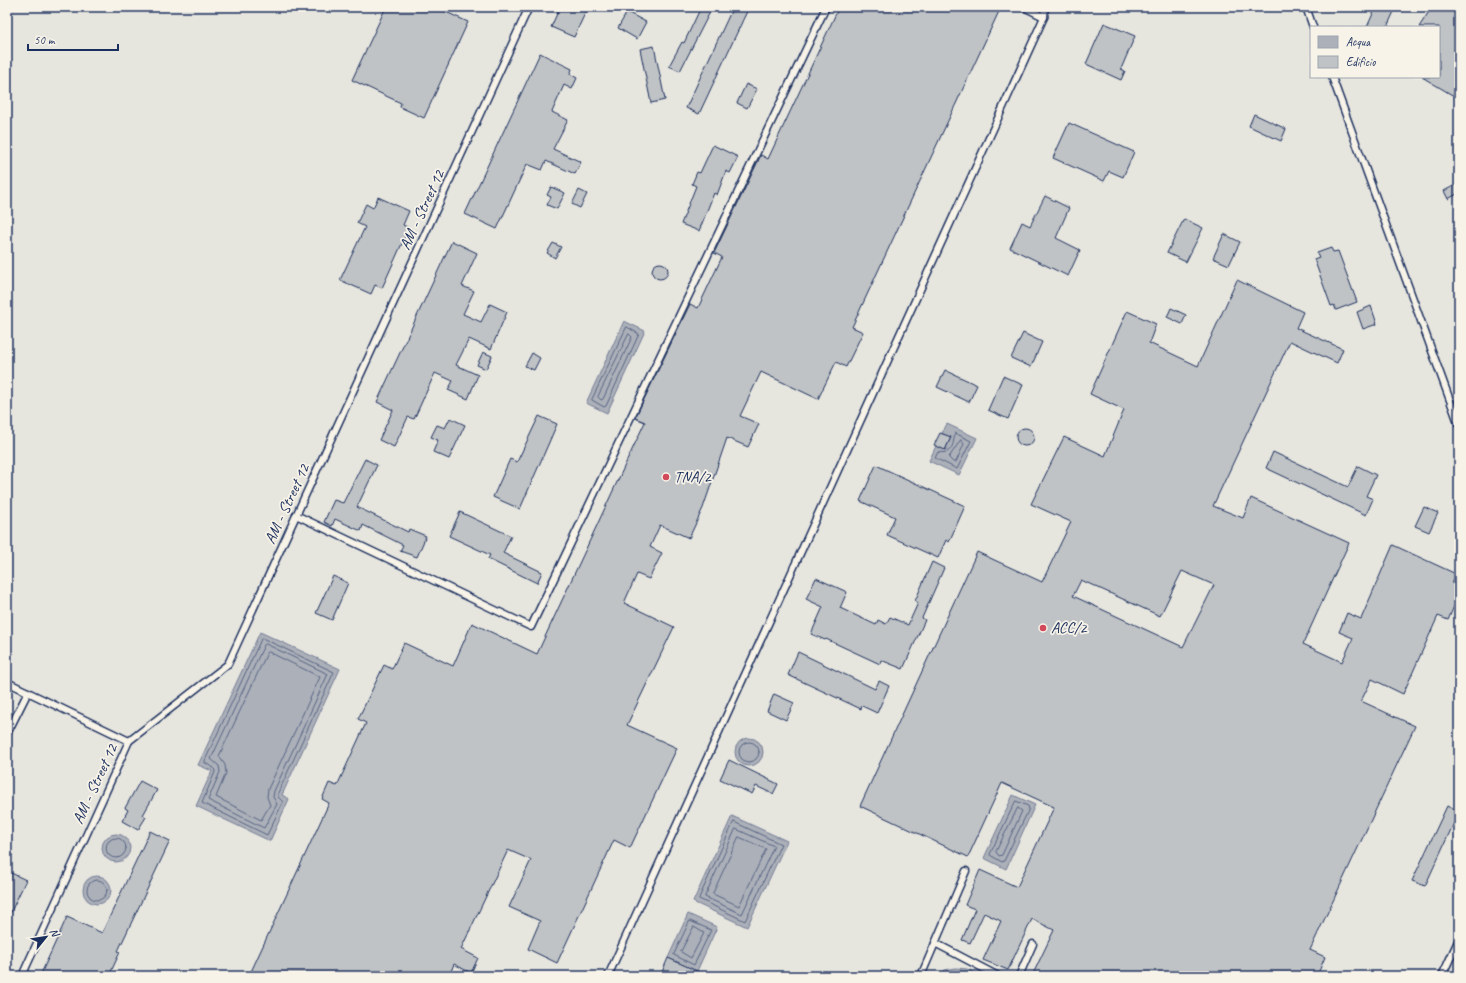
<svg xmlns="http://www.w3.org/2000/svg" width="1466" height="983" font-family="Caveat,sans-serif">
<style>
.built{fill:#e6e5de;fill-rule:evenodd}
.water{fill:#acb0b9;stroke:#727c95}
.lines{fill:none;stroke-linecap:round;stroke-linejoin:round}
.shore{stroke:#556382;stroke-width:1}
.building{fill:#c0c3c5;stroke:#1b2f5e;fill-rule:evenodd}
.lane-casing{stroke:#1b2f5e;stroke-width:9}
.lane{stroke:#f7f3e8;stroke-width:6}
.poi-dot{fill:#d1495b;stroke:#f7f3e8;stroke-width:1.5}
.labels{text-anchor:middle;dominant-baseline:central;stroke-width:3.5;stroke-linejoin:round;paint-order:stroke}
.street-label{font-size:16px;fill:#1b2f5e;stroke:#f7f3e8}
.poi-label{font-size:16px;fill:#1b2f5e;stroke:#f7f3e8;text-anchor:start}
</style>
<rect width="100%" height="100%" fill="#f7f3e8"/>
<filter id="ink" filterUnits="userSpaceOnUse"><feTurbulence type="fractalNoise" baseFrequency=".025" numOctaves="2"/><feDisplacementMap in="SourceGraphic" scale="8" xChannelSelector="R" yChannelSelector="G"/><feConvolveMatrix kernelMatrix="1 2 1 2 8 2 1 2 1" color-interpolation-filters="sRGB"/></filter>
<g filter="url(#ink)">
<!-- built -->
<path class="built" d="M7 7H1459V976H7ZM1311 27H1439V77H1311Z"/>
<!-- water -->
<g class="water">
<polygon points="624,321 645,331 607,413 586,403"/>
<polygon points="947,424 977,438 959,475 929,461 936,446 945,450 951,438 942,433"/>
<polygon points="260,632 340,669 282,795 289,799 270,841 196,806 212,771 198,765"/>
<circle cx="749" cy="752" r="14"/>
<polygon points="1013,795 1035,805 1006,869 984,858"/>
<polygon points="732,816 787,841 747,927 693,902"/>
<circle cx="116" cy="848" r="14"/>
<circle cx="97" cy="890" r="14"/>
<polygon points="688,914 717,927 697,971 668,958"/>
<polygon points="956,968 967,969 980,976 936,976 945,970"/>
</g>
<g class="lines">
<!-- shore -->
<g class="shore">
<polygon points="627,327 639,334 606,406 604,407 592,400"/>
<polygon points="629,334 632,337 603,399 601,400 598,397"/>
<path d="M955 433 971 441 957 469 935 458 938 452C953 455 953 444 955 433Z"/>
<polygon points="961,440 964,444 956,462 953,462 949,458"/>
<polygon points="262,638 334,672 278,793 278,797 283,802 267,835 202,803 215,772 214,768 205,763 205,761"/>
<polygon points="266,644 328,674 274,791 273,797 277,804 264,828 208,800 220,772 219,766 211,759 264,645"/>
<polygon points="269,652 320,677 268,789 267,797 270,805 261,820 216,797 226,773 225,765 219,756 267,653"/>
<circle cx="749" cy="752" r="10"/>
<polygon points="1016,801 1028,806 1029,809 1004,861 1002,862 990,855"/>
<polygon points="1018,808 1022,811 1002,855 999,856 996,852"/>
<polygon points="734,822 781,844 745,921 699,899"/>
<polygon points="736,829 774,846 742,914 705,897"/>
<polygon points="739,837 766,849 739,906 713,894"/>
<circle cx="116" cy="848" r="10"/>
<circle cx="97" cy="890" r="10"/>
<polygon points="690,921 711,930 694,965 674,955"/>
<polygon points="694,927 704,933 691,958 681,952"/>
</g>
</g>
<!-- building -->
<g class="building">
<polygon points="386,7 435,7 468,22 424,118 400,107 401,103 352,80"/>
<polygon points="560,7 588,7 574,37 551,27"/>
<polygon points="701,7 711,10 680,71 669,66 682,42 684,43"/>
<polygon points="733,7 749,7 699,114 686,108"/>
<polygon points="839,7 1001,7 852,327 863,332 846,367 836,362 818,399 761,372 740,416 759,424 748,447 727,438 703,508 689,538 660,525 650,547 662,553 649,579 637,574 624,603 674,627 627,725 677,748 630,848 614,840 557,963 528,949 540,921 509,907 531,860 508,850 461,949 478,958 471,973 454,964 449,976 249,976 329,803 322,799 329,783 337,786 366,723 358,719 384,665 392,669 404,643 453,666 472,623 537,654 645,422 635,418 690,304 698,308 722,257 714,253 761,155 768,159"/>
<polygon points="1376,7 1396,7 1387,27 1367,27"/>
<polygon points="1432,7 1459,7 1459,99 1422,77 1439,77 1439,27 1419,27"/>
<polygon points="627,12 646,22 637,39 618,28"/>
<polygon points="1104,23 1135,36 1121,69 1125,71 1121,80 1086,64"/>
<polygon points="654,46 665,100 651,103 640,49"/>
<polygon points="540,53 572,69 570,74 577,78 572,89 564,85 552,112 568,120 553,149 581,162 575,174 546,161 542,170 527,164 497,229 465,214"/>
<polygon points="746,84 757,89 747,108 737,103"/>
<polygon points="1254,114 1286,129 1281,141 1249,126"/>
<polygon points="1069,123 1134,152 1123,177 1109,171 1104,181 1053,158"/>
<polygon points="713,145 738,157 730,173 726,171 717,195 714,193 699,231 681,224 696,186 692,184 697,172 700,173"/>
<polygon points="1459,183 1459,193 1448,199 1444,191"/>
<polygon points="551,187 565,193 557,209 547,205 551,197 547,195"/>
<polygon points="579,190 587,194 580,208 572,204"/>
<polygon points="1045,196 1069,208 1056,238 1080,250 1068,276 1010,248 1022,222 1030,226"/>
<polygon points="378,197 409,211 403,225 409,228 382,288 375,285 371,294 340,280 365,227 357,223 366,204 373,208"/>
<polygon points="1184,219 1203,228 1186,262 1167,253"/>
<polygon points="1224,234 1240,242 1229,265 1213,258"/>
<polygon points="452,241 477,253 462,286 474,291 463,314 481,322 490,304 507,312 491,349 469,339 456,365 478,375 468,399 448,390 453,381 435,373 414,419 408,417 394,447 379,440 393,410 377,402"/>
<polygon points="553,243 561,247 555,258 547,253"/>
<polygon points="1331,248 1333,252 1338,251 1357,302 1336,310 1334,305 1331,306 1314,259 1319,257 1317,253"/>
<circle cx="660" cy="271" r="8"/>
<path d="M1237 280 1303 312 1296 328 1343 349 1337 363 1290 341 1213 506 1243 518 1251 498 1349 543 1303 644 1342 662 1353 638 1339 632 1347 613 1361 619 1393 545 1456 574 1452 584 1459 587V595L1448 620 1438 616 1403 694 1372 679 1361 701 1415 726 1310 950 1325 957 1317 976H1032L1054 930 1032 919 1008 970 983 960 1001 921 984 913 970 943 962 940 975 909 965 905 980 870 1017 887 1054 807 1002 783 968 857 860 806 977 552 1042 582 1071 522 1031 504 1064 437 1105 456 1124 410 1090 394 1127 311 1156 324 1149 343 1198 366ZM1182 571 1214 585 1183 647 1073 596 1081 580 1160 616Z"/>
<polygon points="1371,306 1377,324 1363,329 1357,312"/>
<polygon points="1171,308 1186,315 1182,324 1167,317"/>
<polygon points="1023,333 1042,342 1031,367 1011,358"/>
<polygon points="483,352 492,356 486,369 477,365"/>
<polygon points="532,353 540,358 534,370 525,366"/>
<polygon points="945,370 977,385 969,402 937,387"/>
<polygon points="1003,376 1023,385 1008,419 988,410"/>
<polygon points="539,416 557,424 520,509 493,497 510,459 517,462"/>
<polygon points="450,418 465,425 449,459 433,452 438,440 431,437 437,425 445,428"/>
<circle cx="1025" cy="437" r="9"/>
<polygon points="940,433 951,437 945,450 934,445"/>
<polygon points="1273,452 1348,487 1358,466 1376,475 1366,496 1373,499 1366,515 1266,468"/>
<polygon points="365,459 377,465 357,507 408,532 409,529 426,536 417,557 400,551 403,545 363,525 361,531 335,519 332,526 324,522 334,500 343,503"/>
<polygon points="876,465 965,506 949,542 946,540 938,558 887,535 895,517 860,501"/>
<polygon points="1424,507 1438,513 1429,532 1415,526"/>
<polygon points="460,512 511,536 503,553 542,572 537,583 488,559 490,555 449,536"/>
<polygon points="932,562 944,568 922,618 925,620 903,669 881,660 880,664 826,639 825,640 811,634 823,607 806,599 816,578 847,592 840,608 876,625 878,620 886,624 890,617 908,625 918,603 915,601"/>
<polygon points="333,576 348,583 332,620 316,613"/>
<polygon points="798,652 875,689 879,681 889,686 877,713 862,706 861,709 788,675"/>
<polygon points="774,694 794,703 786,720 767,711"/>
<polygon points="729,760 778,784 773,794 756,786 752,794 720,779"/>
<polygon points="140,781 157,790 143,815 146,817 138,830 122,821 128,810 125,808"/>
<polygon points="1447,806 1459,812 1425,886 1412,881"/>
<polygon points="150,831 170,841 118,951 120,952 109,976 40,976 67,917 102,933"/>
<polygon points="7,871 26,880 7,920"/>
<polygon points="668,958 708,976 663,976 664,973 662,972"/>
</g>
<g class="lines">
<!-- lane casing -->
<g class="lane-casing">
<g id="lane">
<polyline points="1024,7 1044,17 1045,7"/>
<polyline points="1306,7 1313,27"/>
<polyline points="7,12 9,7"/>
<polyline points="1332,77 1459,425"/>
<polyline points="296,515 531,627 826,7"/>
<polyline points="7,682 129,741"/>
<polyline points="7,734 28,692"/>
<polyline points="935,943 998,976"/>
<polyline points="22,976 129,741 228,664 529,7"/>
<polyline points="608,976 1044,17"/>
<polyline points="921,976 966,871"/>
<polyline points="1019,976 1033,944"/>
<polyline points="1442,976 1459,939"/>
</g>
</g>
<!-- lane -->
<use href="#lane" class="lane"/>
</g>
</g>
<!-- markers -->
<g class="poi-dot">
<circle cx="666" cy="477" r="4"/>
<circle cx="1043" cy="628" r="4"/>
</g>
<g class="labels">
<!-- street labels -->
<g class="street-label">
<text transform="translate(422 210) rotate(-65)">AM - Street 12</text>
<text transform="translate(287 504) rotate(-65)">AM - Street 12</text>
<text transform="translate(95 784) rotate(-65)">AM - Street 12</text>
</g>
<!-- poi labels -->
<g class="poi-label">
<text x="674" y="477">TNA/2</text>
<text x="1051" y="628">ACC/2</text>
</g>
</g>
<!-- margin -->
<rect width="1466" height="983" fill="none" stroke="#f7f3e8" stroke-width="24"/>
<rect x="12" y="12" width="1442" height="959" fill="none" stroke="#1b2f5e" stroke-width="1.5" filter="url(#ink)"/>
<!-- legend -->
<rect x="1310" y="26" width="130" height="52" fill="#f7f3e8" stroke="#9fa5b1"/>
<rect x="1318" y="36" width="20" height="12" fill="#acb0b9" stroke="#9fa5b1"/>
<text x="1346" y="46" font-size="12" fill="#1b2f5e">Acqua</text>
<rect x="1318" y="56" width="20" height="12" fill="#c0c3c5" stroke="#9fa5b1"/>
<text x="1346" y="66" font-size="12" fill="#1b2f5e">Edificio</text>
<!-- north arrow -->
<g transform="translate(46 937) rotate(60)" stroke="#f7f3e8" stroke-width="3" paint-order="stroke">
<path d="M0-3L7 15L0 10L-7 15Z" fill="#1b2f5e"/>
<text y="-6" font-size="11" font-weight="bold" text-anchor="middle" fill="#1b2f5e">N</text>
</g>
<!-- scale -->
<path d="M28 44v6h90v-6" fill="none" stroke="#1b2f5e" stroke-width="2"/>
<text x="34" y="44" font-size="12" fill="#1b2f5e" stroke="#f7f3e8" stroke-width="3" paint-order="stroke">50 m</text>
</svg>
